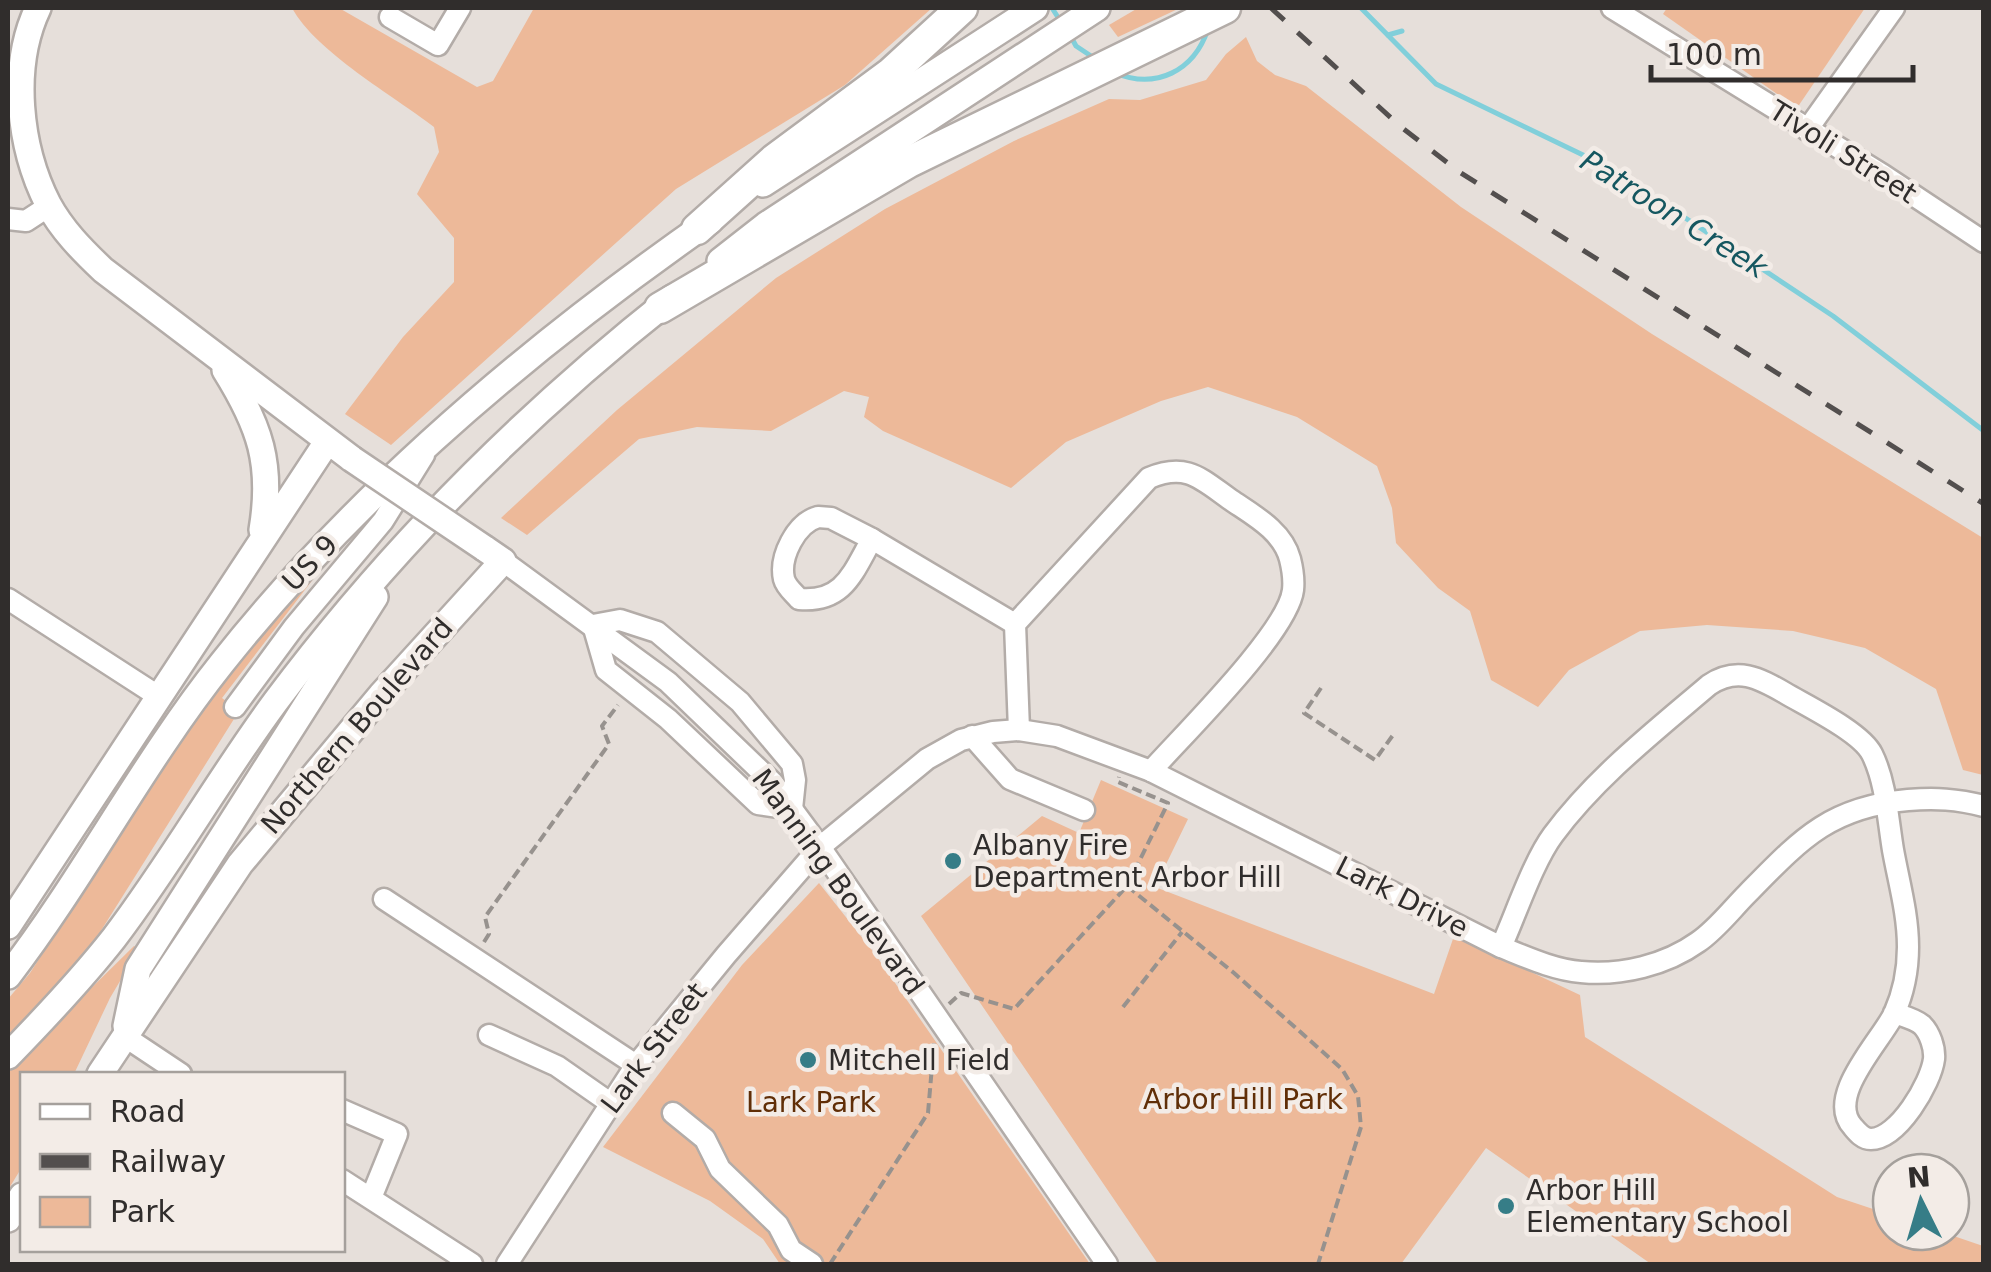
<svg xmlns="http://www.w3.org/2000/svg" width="1991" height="1272" font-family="'DejaVu Sans',sans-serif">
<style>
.green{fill:#edb999}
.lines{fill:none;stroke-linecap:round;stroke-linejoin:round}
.stream{stroke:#81cfda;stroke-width:5}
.minor-casing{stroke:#b3aca8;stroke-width:25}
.major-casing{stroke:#b3aca8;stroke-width:30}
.highway-casing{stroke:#b3aca8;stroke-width:35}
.path{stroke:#97928e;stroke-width:4;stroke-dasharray:10 5;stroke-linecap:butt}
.minor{stroke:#fff;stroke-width:20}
.major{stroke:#fff;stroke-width:25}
.highway{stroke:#fff;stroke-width:30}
.rail{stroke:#534f4e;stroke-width:5;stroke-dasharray:18 18;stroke-linecap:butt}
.major-bridge-casing{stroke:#b3aca8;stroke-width:30;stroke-linecap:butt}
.major-bridge{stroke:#fff;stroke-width:25}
.poi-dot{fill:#367d87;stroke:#f3ece7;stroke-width:4}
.labels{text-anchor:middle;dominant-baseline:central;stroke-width:9;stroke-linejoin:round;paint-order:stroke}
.street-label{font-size:28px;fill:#302d2c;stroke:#f3ece7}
.poi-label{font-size:28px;fill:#302d2c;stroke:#f3ece7;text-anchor:start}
.park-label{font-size:28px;fill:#602e07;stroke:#f3ece7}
.water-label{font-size:30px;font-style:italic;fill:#155760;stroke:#f3ece7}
</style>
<rect width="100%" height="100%" fill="#e6dfda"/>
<!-- green -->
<g class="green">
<path d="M292 8H339L477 87 493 81 534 8H932L845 85 676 189 391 445 345 414 403 337 454 282V238L417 194 439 152 434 127C394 96 316 52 292 8Z"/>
<polygon points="1138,8 1180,8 1118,37 1109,25"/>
<polygon points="1667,8 1865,8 1797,108 1663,14"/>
<polygon points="1246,37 1257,61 1275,75 1306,86 1461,207 1652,334 1983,538 1983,775 1963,770 1936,689 1865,648 1793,631 1707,625 1640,631 1569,670 1538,707 1491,680 1470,611 1438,588 1396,543 1392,508 1377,466 1297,417 1208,387 1161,401 1066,442 1011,488 883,431 864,417 869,397 844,391 771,431 697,427 639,439 527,535 501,518 617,410 776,278 885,209 1014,141 1109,99 1140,100 1206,80 1226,54"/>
<polygon points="321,569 222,698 239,711 92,945 58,987 8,1035 8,999 30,973 199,709 248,647"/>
<polygon points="1101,780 1188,819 1155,887 1434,994 1454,936 1580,995 1585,1037 1837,1197 1891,1215 1891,1232 1942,1232 1983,1246 1983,1264 1762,1264 1731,1262 1651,1264 1486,1148 1401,1264 1158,1264 921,916 1042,816 1079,833"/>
<polygon points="819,883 875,954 1090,1264 780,1264 763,1239 710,1201 603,1147 742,965"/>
<polygon points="134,946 139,949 110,998 74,1074 22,1074 22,1167 8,1190 8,1070"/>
</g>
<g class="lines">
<!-- stream -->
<g class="stream">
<polyline points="1052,8 1061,22"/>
<polyline points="1361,8 1436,84 1610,168 1833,316 1984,431"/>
<polyline points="1070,35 1076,46 1094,58"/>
<polyline points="1388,35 1402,31"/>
<path d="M1115 73C1156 90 1194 71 1208 29"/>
</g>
<!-- minor casing -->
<g class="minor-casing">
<g id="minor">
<polyline points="1612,8 1883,175 1984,242"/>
<polyline points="390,17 438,45 460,8"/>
<polyline points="1807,130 1894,8"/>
<polyline points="8,219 26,221 49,206"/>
<path d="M818 517 831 518 872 539C853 572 844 603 799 599 794 593 786 587 784 579 779 557 796 523 818 517Z"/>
<polyline points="872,539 1015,624"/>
<polyline points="503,561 668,682 772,782 820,847 1107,1264"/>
<polyline points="8,599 158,696"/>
<polygon points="620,620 657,632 740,702 792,764 795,780 792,809 758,804 668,719 606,670 593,625"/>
<polyline points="235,707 294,627 383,521 424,455"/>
<path d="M1019 730 1015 624 1149 478C1187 462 1201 479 1231 500 1253 515 1283 531 1290 559 1292 567 1294 581 1293 590 1288 632 1183 735 1151 771"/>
<polyline points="972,736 1010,779 1084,810"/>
<polyline points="384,899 636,1065"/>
<path d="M1501 947C1516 914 1533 862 1553 835 1596 777 1655 731 1709 685 1737 666 1759 678 1785 693 1807 706 1861 732 1872 754 1886 782 1888 820 1893 850 1899 883 1908 914 1908 947 1908 969 1903 994 1894 1014 1880 1042 1825 1097 1853 1127 1858 1133 1863 1139 1871 1139 1898 1139 1931 1083 1934 1059 1935 1048 1930 1033 1922 1025 1915 1019 1903 1016 1894 1013"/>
<polyline points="489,1035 557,1066 610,1103"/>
<polyline points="124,1036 181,1074"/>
<polyline points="342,1110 397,1134 371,1198"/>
<polyline points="673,1113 705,1139 720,1169 778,1225 791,1250 812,1264"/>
<polyline points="342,1180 472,1264"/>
<path d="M507 1264 636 1065 726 955 820 847 927 759 961 740 993 732 1019 730 1057 736 1151 771 1501 947C1526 957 1554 970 1581 972 1621 976 1666 965 1698 942 1716 930 1732 909 1747 894 1800 840 1829 807 1908 800 1936 798 1956 799 1984 806"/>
</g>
</g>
<!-- major casing -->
<g class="major-casing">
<g id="major">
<path d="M38 8C10 67 19 147 48 204 62 230 82 250 103 270L352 459"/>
<polyline points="763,184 1035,8"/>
<polyline points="720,261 766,225 1097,8"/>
<path d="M225 370C260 426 273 464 262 530"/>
<polyline points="8,926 327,442"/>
<path d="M8 976C85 876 143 762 222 663 358 491 531 346 710 221"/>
<polyline points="126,1026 138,969 375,597"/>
<path d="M8 1056C45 1018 81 980 114 938 172 862 219 778 276 701 389 550 524 415 672 298"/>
<polyline points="100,1074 240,864 381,695 503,561 484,548"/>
<polyline points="8,1219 22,1196"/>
</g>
</g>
<!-- highway casing -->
<g class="highway-casing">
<g id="highway">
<polyline points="697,229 775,159 891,73 962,8"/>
<polyline points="660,308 909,162 1225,8"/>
</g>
</g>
<!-- path -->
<g class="path">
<polyline points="1321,688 1304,713 1375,760 1393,735"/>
<polyline points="1127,886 1234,973 1342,1069 1358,1096 1361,1127 1318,1264"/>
<polyline points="484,942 489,934 485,917 609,744 602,726 618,705"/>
<polyline points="949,1004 961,993 1014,1009 1127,886 1168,803 1118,782 1119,777"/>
<polyline points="1123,1007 1182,932"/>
<polyline points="830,1264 928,1113 934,1043"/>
</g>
<!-- minor -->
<use href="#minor" class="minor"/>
<!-- major -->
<use href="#major" class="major"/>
<!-- highway -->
<use href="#highway" class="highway"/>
<!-- rail -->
<polyline class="rail" points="1271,8 1401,127 1461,173 1984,504"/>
<!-- major-bridge casing -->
<g class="major-bridge-casing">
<polyline id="major-bridge" points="352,459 484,548"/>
</g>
<!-- major-bridge -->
<use href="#major-bridge" class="major-bridge"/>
</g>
<!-- markers -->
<g class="poi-dot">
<circle cx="953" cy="861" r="10"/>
<circle cx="808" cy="1060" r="10"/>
<circle cx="1506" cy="1206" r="10"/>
</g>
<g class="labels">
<!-- street labels -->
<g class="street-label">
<text transform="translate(1843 152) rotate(32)">Tivoli Street</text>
<text transform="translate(310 563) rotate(-46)">US 9</text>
<text transform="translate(357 726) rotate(-49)">Northern Boulevard</text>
<text transform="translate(838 882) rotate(54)">Manning Boulevard</text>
<text transform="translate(1402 897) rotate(27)">Lark Drive</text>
<text transform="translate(654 1048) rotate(-53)">Lark Street</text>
</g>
<!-- poi labels -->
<g class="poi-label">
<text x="973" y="845">Albany Fire<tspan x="973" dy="32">Department Arbor Hill</tspan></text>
<text x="828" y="1060">Mitchell Field</text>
<text x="1526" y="1190">Arbor Hill<tspan x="1526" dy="32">Elementary School</tspan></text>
</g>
<!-- park labels -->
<g class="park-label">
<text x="1243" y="1099">Arbor Hill Park</text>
<text x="811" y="1102">Lark Park</text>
</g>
<!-- water labels -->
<g class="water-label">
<text transform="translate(1674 214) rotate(32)">Patroon Creek</text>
</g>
</g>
<!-- border -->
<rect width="1991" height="1272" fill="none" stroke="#302d2c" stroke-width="20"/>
<!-- legend -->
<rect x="20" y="1072" width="325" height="180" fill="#f3ece7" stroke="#a5a09c" stroke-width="2.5"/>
<rect x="40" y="1104" width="50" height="15" fill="#ffffff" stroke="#a5a09c" stroke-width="2.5"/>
<text x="110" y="1122" font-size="30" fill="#302d2c">Road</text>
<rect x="40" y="1154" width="50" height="15" fill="#534f4e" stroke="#a5a09c" stroke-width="2.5"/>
<text x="110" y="1172" font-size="30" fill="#302d2c">Railway</text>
<rect x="40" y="1197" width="50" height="30" fill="#edb999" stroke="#a5a09c" stroke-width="2.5"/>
<text x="110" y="1222" font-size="30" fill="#302d2c">Park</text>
<!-- north arrow -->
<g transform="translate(1921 1202) rotate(355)"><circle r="48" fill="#f3ece7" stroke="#a5a09c" stroke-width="2.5"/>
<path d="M0-8L18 38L0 25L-18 38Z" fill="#367d87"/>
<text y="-15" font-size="28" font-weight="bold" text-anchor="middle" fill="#302d2c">N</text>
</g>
<!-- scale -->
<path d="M1651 65v15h262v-15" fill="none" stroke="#302d2c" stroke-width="5"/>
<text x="1666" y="65" font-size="30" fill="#302d2c" stroke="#f3ece7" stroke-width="8" paint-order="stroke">100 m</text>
</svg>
